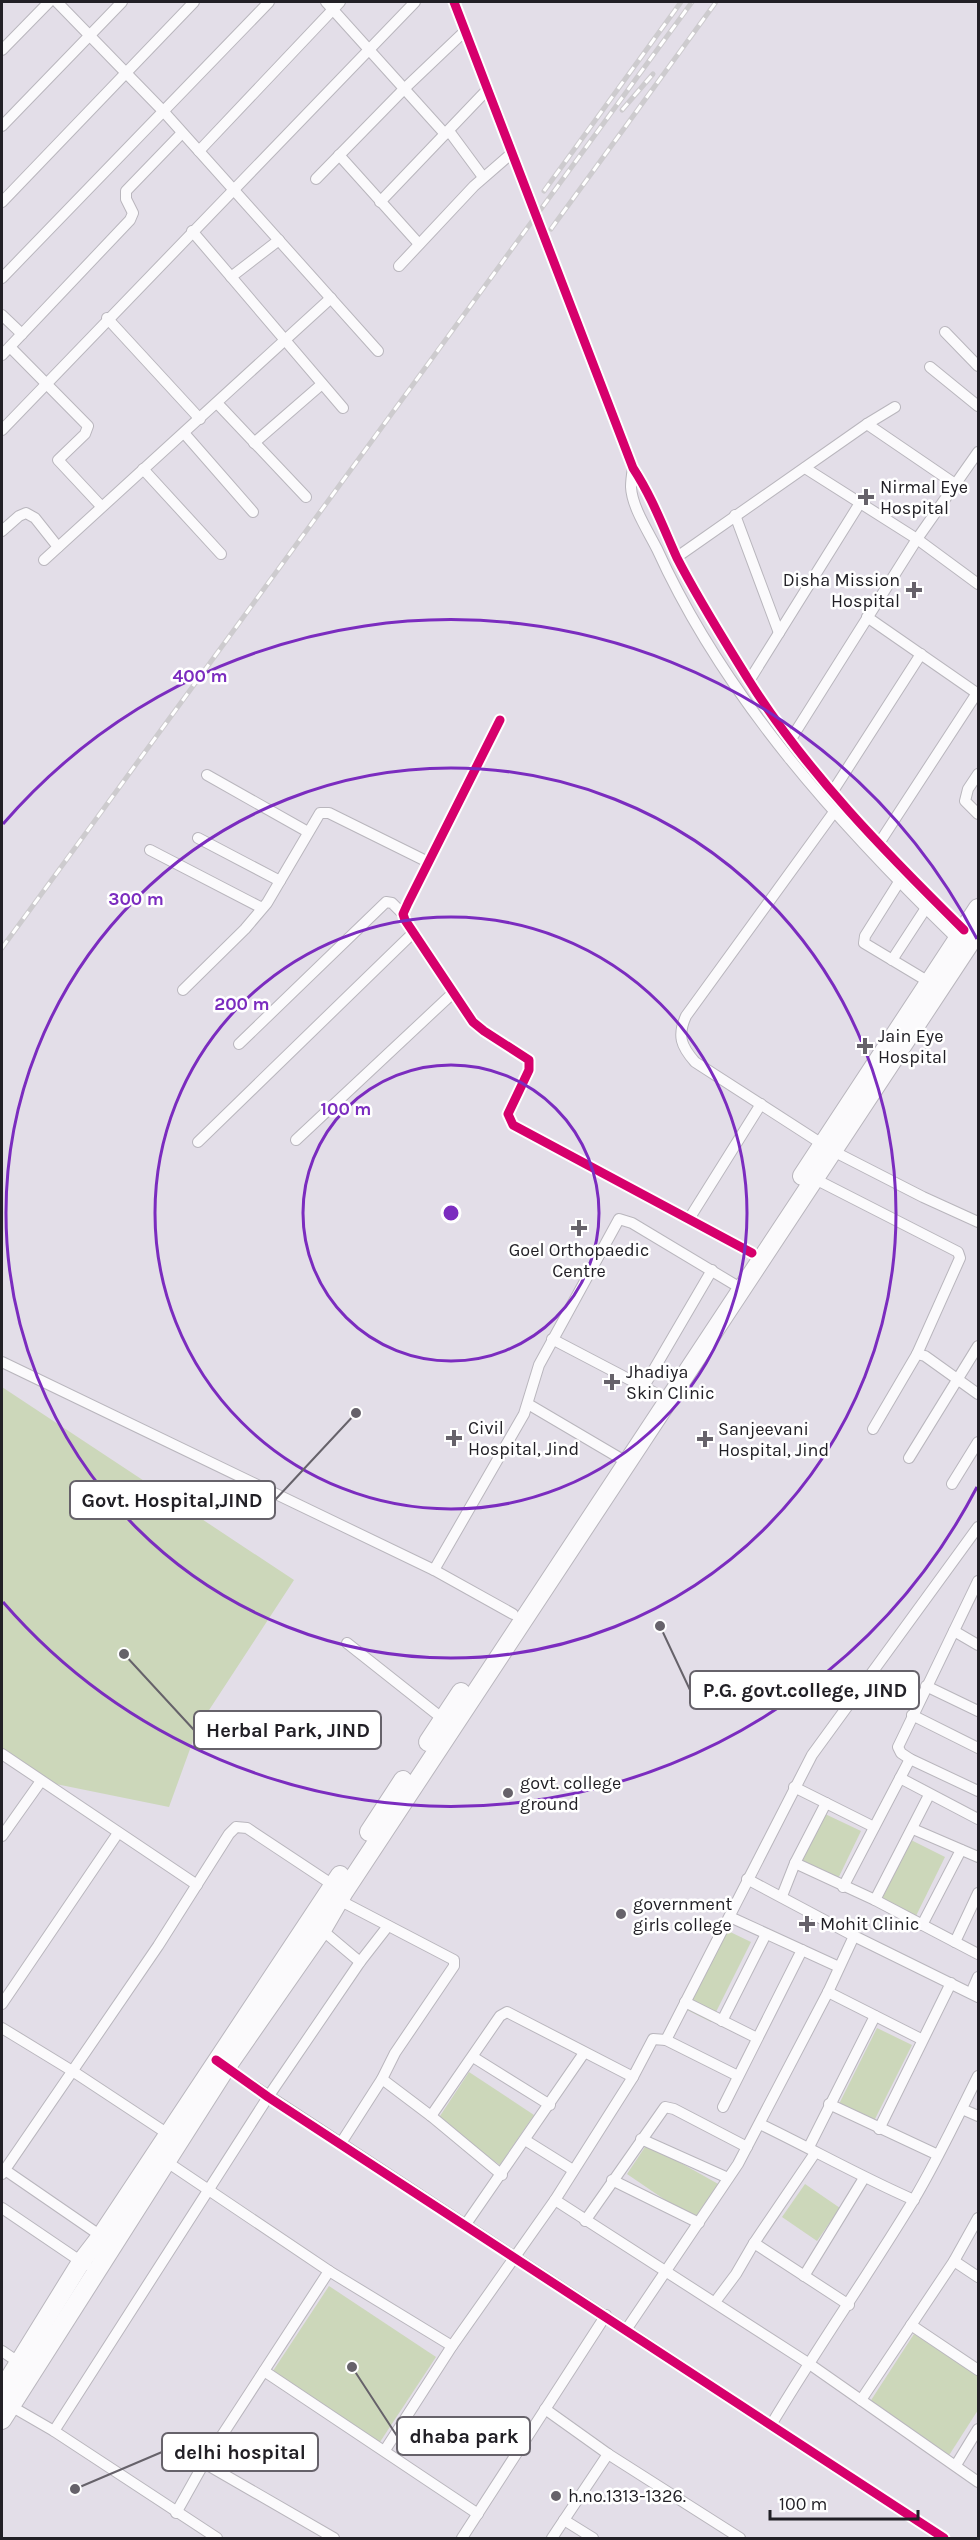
<svg xmlns="http://www.w3.org/2000/svg" width="980" height="2540" font-family="Karla,sans-serif">
<style>
.green{fill:#ccd7ba}
.lines{fill:none;stroke-linecap:round;stroke-linejoin:round}
.minor-casing{stroke:#b9b6bd;stroke-width:12}
.trunk-casing{stroke:#b9b6bd;stroke-width:20}
.minor{stroke:#fbfafc;stroke-width:10}
.trunk{stroke:#fbfafc;stroke-width:18}
.rail-casing{stroke:#cdcbce;stroke-width:5}
.rail{stroke:#fff;stroke-width:3;stroke-dasharray:9;stroke-linecap:butt}
.cycleway-casing{stroke:#fff;stroke-width:13}
.cycleway{stroke:#d6006c;stroke-width:9}
.ring{fill:none;stroke:#7b2cbf;stroke-width:3}
.poi-dot{fill:#66626a;stroke:#fff;stroke-width:2}
.labels{text-anchor:middle;dominant-baseline:central;stroke-width:5;stroke-linejoin:round;paint-order:stroke}
.poi-label{font-size:18px;fill:#222026;stroke:#fff;text-anchor:start}
.centre{fill:#7b2cbf;stroke:#fff;stroke-width:3}
.ring-label{font-size:18px;text-anchor:middle;font-weight:bold;fill:#7b2cbf;stroke:#fff;stroke-width:5;stroke-linejoin:round;paint-order:stroke}
.leader{fill:none;stroke:#66626a;stroke-width:2}
.callout-dot{fill:#66626a;stroke:#fff;stroke-width:2}
.callout{fill:#fff;stroke:#66626a;stroke-width:2}
.callout-label{font-size:20px;text-anchor:middle;font-weight:bold;fill:#222026}
</style>
<rect width="100%" height="100%" fill="#e3dee8"/>
<!-- green -->
<g class="green">
<polygon points="2,1387 294,1580 198,1727 169,1807 41,1781 2,1754"/>
<polygon points="823,1813 861,1831 834,1887 796,1868"/>
<polygon points="909,1839 945,1857 913,1922 876,1904"/>
<polygon points="724,1929 751,1942 711,2022 685,2009"/>
<polygon points="877,2028 912,2045 874,2121 839,2104"/>
<polygon points="469,2072 534,2115 500,2165 436,2122"/>
<polygon points="647,2144 720,2185 696,2221 627,2174"/>
<polygon points="805,2184 840,2208 817,2241 782,2217"/>
<polygon points="329,2286 436,2357 376,2448 269,2377"/>
<polygon points="914,2334 978,2375 978,2410 946,2460 866,2408"/>
</g>
<g class="lines">
<!-- minor casing -->
<g class="minor-casing">
<g id="minor">
<polyline points="57,2 164,112 378,351"/>
<polyline points="326,2 445,134"/>
<path d="M454 2 633 468C652 497 663 527 677 558 698 599 724 640 748 679 807 773 886 853 964 930"/>
<polyline points="2,50 49,2"/>
<polyline points="2,126 122,2"/>
<polyline points="449,131 483,177"/>
<polyline points="199,151 340,2"/>
<polyline points="339,155 419,244"/>
<polyline points="316,179 404,89 465,31"/>
<polyline points="2,202 194,2"/>
<polyline points="380,202 487,90"/>
<polyline points="192,231 343,408"/>
<polyline points="399,266 474,186 512,153"/>
<polyline points="231,277 279,240"/>
<polyline points="2,278 269,2"/>
<polyline points="2,315 22,334"/>
<polyline points="107,318 200,419"/>
<polyline points="945,332 978,366"/>
<polyline points="10,347 88,426 85,434 58,460 101,506"/>
<polyline points="2,355 130,220 133,213 126,199 126,191 182,133"/>
<polyline points="930,367 978,406"/>
<polyline points="217,403 306,497"/>
<polyline points="867,424 955,484"/>
<polyline points="2,430 415,2"/>
<polyline points="184,433 253,512"/>
<polyline points="254,443 322,384"/>
<path d="M633 468C632 474 631 481 631 487 632 507 648 531 657 549 725 699 840 825 957 939"/>
<polyline points="805,468 917,539 978,584"/>
<polyline points="143,469 221,554"/>
<polyline points="735,515 779,633"/>
<polyline points="2,531 19,516 26,513 35,518 58,547"/>
<polyline points="677,557 867,424 895,407"/>
<polyline points="44,560 331,298"/>
<polyline points="867,617 978,694"/>
<polyline points="749,681 860,503"/>
<polyline points="500,720 408,903 403,914 405,920 473,1022 484,1031 529,1060 529,1070 508,1114 513,1125 752,1253"/>
<polyline points="791,739 917,539 978,452"/>
<polyline points="978,774 968,789 965,801 978,814"/>
<polyline points="207,775 308,832"/>
<polyline points="833,791 921,654"/>
<path d="M834 812 686 1016C677 1036 681 1046 695 1062L833 1151 923 1197 978 1222"/>
<polyline points="198,838 280,881"/>
<polyline points="876,848 977,693"/>
<polyline points="150,850 262,908"/>
<polyline points="899,882 865,936 864,943 929,982"/>
<polyline points="892,960 926,908"/>
<polyline points="183,990 245,929 267,903 320,813 329,813 428,862"/>
<polyline points="239,1044 386,902 392,903 403,914"/>
<polyline points="296,1140 453,993"/>
<polyline points="198,1142 413,933"/>
<polyline points="815,1179 958,1252 960,1258 917,1354"/>
<polyline points="689,1219 761,1104"/>
<polyline points="552,1339 659,1395"/>
<polyline points="2,1362 434,1570 513,1614"/>
<polyline points="643,1388 712,1270"/>
<polyline points="528,1404 618,1457"/>
<polyline points="873,1429 917,1354 925,1356 978,1394"/>
<polyline points="909,1458 978,1346"/>
<polyline points="952,1484 978,1442"/>
<polyline points="434,1570 524,1414 539,1365 619,1219 632,1223 742,1289"/>
<polyline points="978,1581 898,1747 901,1753 910,1759 978,1791"/>
<polyline points="954,1631 978,1645"/>
<polyline points="347,1643 443,1719"/>
<polyline points="926,1686 978,1711"/>
<polyline points="912,1715 978,1748"/>
<polyline points="2,1754 197,1885"/>
<polyline points="900,1778 978,1819"/>
<polyline points="794,1787 874,1827"/>
<polyline points="913,1829 978,1857"/>
<polyline points="2,1836 41,1781"/>
<polyline points="795,1863 875,1900 978,1954"/>
<polyline points="747,1879 854,1936 978,1997"/>
<polyline points="843,1887 910,1759"/>
<polyline points="782,1896 795,1863 826,1803"/>
<polyline points="339,1900 454,1960 454,1966 395,2053 382,2079 341,2143"/>
<polyline points="875,1900 929,1795"/>
<polyline points="730,1917 839,1967"/>
<polyline points="922,1925 961,1850"/>
<polyline points="322,1930 360,1962"/>
<polyline points="955,1942 978,1893"/>
<polyline points="828,1992 921,2039"/>
<polyline points="971,1993 978,1977"/>
<polyline points="685,2002 757,2038"/>
<polyline points="2,2004 118,1833"/>
<polyline points="722,2021 766,1934"/>
<polyline points="2,2028 74,2072 171,2136"/>
<polyline points="666,2040 812,1755 978,1527"/>
<polyline points="473,2057 550,2105"/>
<polyline points="223,2066 944,2538"/>
<polyline points="382,2079 431,2116 502,2175"/>
<polyline points="829,2104 938,2155"/>
<polyline points="723,2107 802,1950"/>
<polyline points="962,2109 978,2116"/>
<polyline points="431,2116 500,2016 507,2012 633,2077"/>
<path d="M760 2124C812 2149 861 2177 914 2200"/>
<polyline points="879,2129 951,1983"/>
<polyline points="641,2139 728,2178"/>
<polyline points="525,2140 573,2170"/>
<polyline points="809,2147 875,2016"/>
<polyline points="167,2162 329,2271 452,2346"/>
<polyline points="5,2170 101,2236"/>
<polyline points="2,2174 158,1946 229,1834 236,1827 247,1828 336,1887"/>
<polyline points="612,2180 699,2223"/>
<polyline points="555,2200 808,2363 978,2482"/>
<polyline points="2,2208 86,2265"/>
<polyline points="585,2221 665,2107 674,2109 747,2147"/>
<polyline points="466,2224 584,2053"/>
<polyline points="754,2243 849,2305"/>
<polyline points="954,2261 978,2277"/>
<polyline points="804,2276 864,2178"/>
<polyline points="715,2302 736,2274 754,2243 815,2153"/>
<polyline points="911,2325 978,2370"/>
<polyline points="626,2330 738,2164 828,1992 854,1936"/>
<polyline points="2,2351 24,2366"/>
<polyline points="264,2371 478,2514"/>
<polyline points="861,2400 954,2261 978,2218"/>
<polyline points="2,2401 54,2431 217,2538"/>
<polyline points="545,2409 608,2454 740,2538"/>
<path d="M771 2425C816 2349 867 2277 913 2201 937 2161 957 2118 978 2076"/>
<polyline points="54,2431 268,2097 360,1962 388,1926"/>
<polyline points="385,2450 452,2346 555,2200 633,2077 653,2039 666,2040 738,2076"/>
<polyline points="204,2463 334,2538"/>
<polyline points="956,2465 978,2429"/>
<polyline points="176,2513 204,2463 329,2271"/>
<polyline points="564,2520 593,2538"/>
<polyline points="462,2538 606,2315"/>
<polyline points="552,2538 608,2454"/>
</g>
</g>
<!-- trunk casing -->
<g class="trunk-casing">
<g id="trunk">
<polyline points="802,1176 978,908"/>
<polyline points="428,1742 461,1692"/>
<polyline points="369,1832 403,1780"/>
<polyline points="2,2390 81,2262 101,2236 340,1875"/>
<polyline points="2,2420 226,2068 322,1930 344,1892 978,931"/>
</g>
</g>
<!-- minor -->
<use href="#minor" class="minor"/>
<!-- trunk -->
<use href="#trunk" class="trunk"/>
<!-- rail casing -->
<g class="rail-casing">
<g id="rail">
<polyline points="622,110 653,74"/>
<polyline points="544,191 681,2"/>
<polyline points="551,229 716,2"/>
<polyline points="2,948 692,2"/>
</g>
</g>
<!-- rail -->
<use href="#rail" class="rail"/>
<!-- cycleway casing -->
<g class="cycleway-casing">
<g id="cycleway">
<path d="M454 2 633 468C652 497 663 527 677 558 698 599 724 640 748 679 807 773 886 853 964 930"/>
<polyline points="500,720 408,903 403,914 405,920 473,1022 484,1031 529,1060 529,1070 508,1114 513,1125 752,1253"/>
<polyline points="216,2060 268,2097 944,2538"/>
</g>
</g>
<!-- cycleway -->
<use href="#cycleway" class="cycleway"/>
</g>
<!-- distance rings -->
<g class="ring">
<circle cx="451" cy="1213" r="148"/>
<circle cx="451" cy="1213" r="296"/>
<circle cx="451" cy="1213" r="445"/>
<path d="M977 1487A593 593 0 0 1 3 1602M3 824A593 593 0 0 1 977 939"/>
</g>
<!-- markers -->
<g class="poi-dot">
<path d="M863 488h6v6h6v6h-6v6h-6v-6h-6v-6h6z"/>
<path d="M911 581h6v6h6v6h-6v6h-6v-6h-6v-6h6z"/>
<path d="M862 1037h6v6h6v6h-6v6h-6v-6h-6v-6h6z"/>
<path d="M576 1219h6v6h6v6h-6v6h-6v-6h-6v-6h6z"/>
<path d="M609 1373h6v6h6v6h-6v6h-6v-6h-6v-6h6z"/>
<path d="M451 1429h6v6h6v6h-6v6h-6v-6h-6v-6h6z"/>
<path d="M702 1430h6v6h6v6h-6v6h-6v-6h-6v-6h6z"/>
<circle cx="508" cy="1793" r="6"/>
<circle cx="621" cy="1914" r="6"/>
<path d="M804 1915h6v6h6v6h-6v6h-6v-6h-6v-6h6z"/>
<circle cx="556" cy="2496" r="6"/>
</g>
<g class="labels">
<!-- poi labels -->
<g class="poi-label">
<text x="880" y="487">Nirmal Eye<tspan x="880" dy="21">Hospital</tspan></text>
<text x="900" y="580" text-anchor="end">Disha Mission<tspan x="900" dy="21">Hospital</tspan></text>
<text x="878" y="1036">Jain Eye<tspan x="878" dy="21">Hospital</tspan></text>
<text x="579" y="1250" text-anchor="middle">Goel Orthopaedic<tspan x="579" dy="21">Centre</tspan></text>
<text x="626" y="1372">Jhadiya<tspan x="626" dy="21">Skin Clinic</tspan></text>
<text x="468" y="1428">Civil<tspan x="468" dy="21">Hospital, Jind</tspan></text>
<text x="718" y="1429">Sanjeevani<tspan x="718" dy="21">Hospital, Jind</tspan></text>
<text x="520" y="1783">govt. college<tspan x="520" dy="21">ground</tspan></text>
<text x="633" y="1904">government<tspan x="633" dy="21">girls college</tspan></text>
<text x="820" y="1924">Mohit Clinic</text>
<text x="568" y="2496">h.no.1313-1326.</text>
</g>
</g>
<circle cx="451" cy="1213" r="9" class="centre"/>
<g class="ring-label">
<text x="200" y="682">400 m</text>
<text x="136" y="905">300 m</text>
<text x="242" y="1010">200 m</text>
<text x="346" y="1115">100 m</text>
</g>
<!-- callouts -->
<path class="leader" d="M356 1413L275 1500M660 1626L690 1690M124 1654L194 1730M352 2367L397 2436M75 2489L162 2452"/>
<g class="callout-dot">
<circle cx="356" cy="1413" r="6"/>
<circle cx="660" cy="1626" r="6"/>
<circle cx="124" cy="1654" r="6"/>
<circle cx="352" cy="2367" r="6"/>
<circle cx="75" cy="2489" r="6"/>
</g>
<g class="callout">
<rect x="70" y="1481" width="205" height="38" rx="6"/>
<rect x="690" y="1671" width="229" height="38" rx="6"/>
<rect x="194" y="1711" width="187" height="38" rx="6"/>
<rect x="397" y="2417" width="133" height="38" rx="6"/>
<rect x="162" y="2433" width="156" height="38" rx="6"/>
</g>
<g class="callout-label">
<text x="172" y="1507">Govt. Hospital,JIND</text>
<text x="805" y="1697">P.G. govt.college, JIND</text>
<text x="288" y="1737">Herbal Park, JIND</text>
<text x="464" y="2443">dhaba park</text>
<text x="240" y="2459">delhi hospital</text>
</g>
<!-- border -->
<rect width="980" height="2540" fill="none" stroke="#222026" stroke-width="6"/>
<!-- scale -->
<path d="M770 2510v9h148v-9" fill="none" stroke="#222026" stroke-width="3"/>
<text x="779" y="2510" font-size="18" fill="#222026" stroke="#ffffff" stroke-width="4.5" paint-order="stroke">100 m</text>
</svg>
